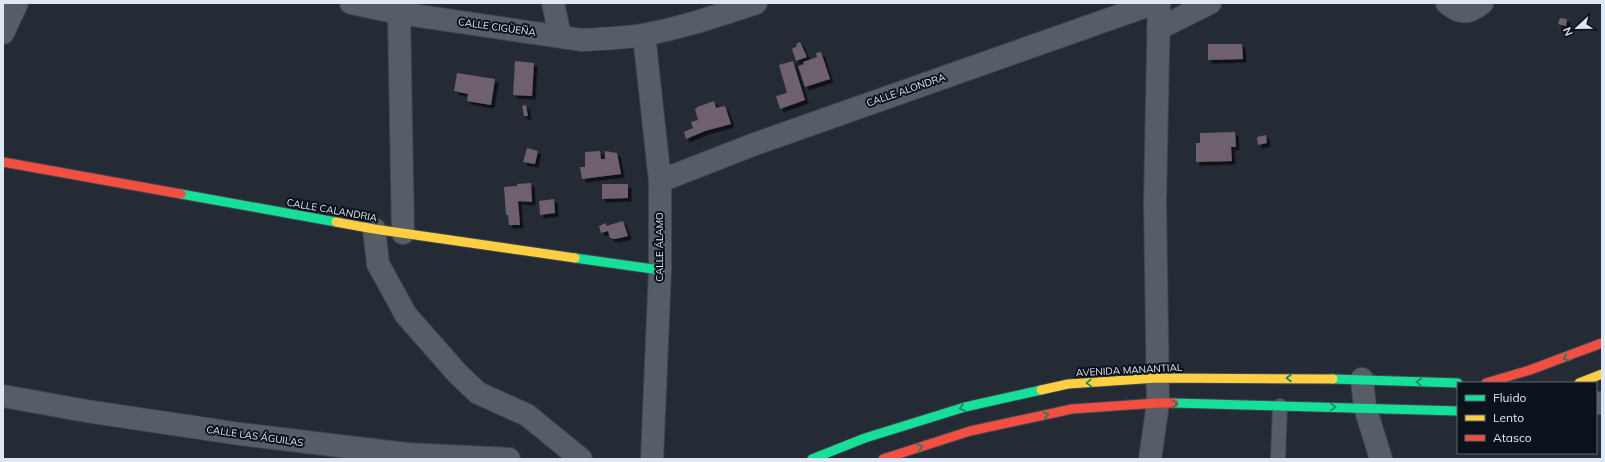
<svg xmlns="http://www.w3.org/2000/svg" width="1605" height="462" font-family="Mulish,sans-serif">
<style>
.building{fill:#6e606e;filter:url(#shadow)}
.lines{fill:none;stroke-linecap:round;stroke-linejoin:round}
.lane-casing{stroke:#40464f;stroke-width:16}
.street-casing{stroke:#40464f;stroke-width:24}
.fast-casing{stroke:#40464f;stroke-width:11}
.slow-casing{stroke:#40464f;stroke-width:11}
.jam-casing{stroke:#40464f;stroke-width:11}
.lane{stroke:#575d66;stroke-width:14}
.street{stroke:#575d66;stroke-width:22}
.fast{stroke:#16e098;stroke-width:9}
.slow{stroke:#ffcf43;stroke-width:9}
.jam{stroke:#f24e42;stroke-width:9}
.oneway{stroke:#128360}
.labels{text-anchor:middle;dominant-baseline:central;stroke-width:4;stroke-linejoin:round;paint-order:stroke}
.street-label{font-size:10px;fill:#dee7f4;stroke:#0c121b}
</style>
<defs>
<filter id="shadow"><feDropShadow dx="3.5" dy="3.5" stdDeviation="0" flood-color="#0009"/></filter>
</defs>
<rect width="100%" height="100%" fill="#242b35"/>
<!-- building -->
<g class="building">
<polygon points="1560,18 1567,19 1566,26 1558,24"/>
<polygon points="800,42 807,57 796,61 792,49 797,46 796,44"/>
<polygon points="1208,44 1242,44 1243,59 1208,60"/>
<polygon points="821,52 830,79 805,87 798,66 804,64 803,62 817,57 816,53"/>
<polygon points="515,61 534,63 532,96 513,95"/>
<polygon points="793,61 805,100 780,109 776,96 787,93 779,65"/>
<polygon points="457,73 495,79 491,105 467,101 468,94 454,91"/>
<polygon points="714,101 716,108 725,106 731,124 705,131 686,139 684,132 693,128 691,122 698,120 695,109 697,108 697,107"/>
<polygon points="526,105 528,116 524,116 522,106"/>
<polygon points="1235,132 1236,147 1231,147 1232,161 1196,162 1196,143 1200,143 1200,133"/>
<polygon points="1266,135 1267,143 1258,145 1257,137"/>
<polygon points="527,148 538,151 535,164 523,162"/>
<polygon points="600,151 601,159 605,159 605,151 617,153 621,174 582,179 580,167 585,167 585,152"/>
<polygon points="531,183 532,202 518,201 520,225 509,225 508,215 506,215 504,187 517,186 517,184"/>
<polygon points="602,184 628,184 628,198 602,199"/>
<polygon points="554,199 555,213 540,215 539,201"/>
<polygon points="623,221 628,236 615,239 610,238 608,231 601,233 599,226 606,223 606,226"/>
</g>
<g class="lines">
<!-- lane casing -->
<g class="lane-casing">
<polyline id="lane" points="1278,459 1280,406"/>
</g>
<!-- street casing -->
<g class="street-casing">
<g id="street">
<path d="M351 3 399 13 582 40C603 39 623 38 643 35 682 28 719 15 756 3"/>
<polyline points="553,3 560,36"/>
<path d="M1447 3C1460 14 1469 14 1482 3"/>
<polyline points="399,13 403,233"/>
<polyline points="1158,29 1210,3"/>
<polyline points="3,33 17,3"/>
<polyline points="644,35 660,181 660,270 652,459"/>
<polyline points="660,181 755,144 1155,3"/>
<polyline points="374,229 378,264 406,315 458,374 478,393 527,415 581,459"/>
<polyline points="1362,379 1365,407 1381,459"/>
<polyline points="3,396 86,411 240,434 406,454 509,459"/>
<polyline points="1596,403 1602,403"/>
<polyline points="1150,459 1158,403 1155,202 1159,3"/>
</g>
</g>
<!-- fast casing -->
<g class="fast-casing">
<g id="fast">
<polyline points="181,194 336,222"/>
<polyline points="575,258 660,270"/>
<polyline points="1333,379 1458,383"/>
<polyline points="1174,403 1458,411"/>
<polyline points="812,459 865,438 965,407 1041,390"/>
</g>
</g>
<!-- slow casing -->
<g class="slow-casing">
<g id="slow">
<polyline points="336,222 374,229 575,258"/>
<polyline points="1579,383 1602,374"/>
<polyline points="1041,390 1068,384 1157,378 1333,379"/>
</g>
</g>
<!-- jam casing -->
<g class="jam-casing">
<g id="jam">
<polyline points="3,162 181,194"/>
<polyline points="1486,383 1530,370 1602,343"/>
<polyline points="883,459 970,431 1072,409 1158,403 1174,403"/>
</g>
</g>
<!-- lane -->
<use href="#lane" class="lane"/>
<!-- street -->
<use href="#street" class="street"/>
<!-- fast -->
<use href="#fast" class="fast"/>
<!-- slow -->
<use href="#slow" class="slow"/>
<!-- jam -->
<use href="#jam" class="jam"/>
</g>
<!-- one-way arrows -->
<defs><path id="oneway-chevron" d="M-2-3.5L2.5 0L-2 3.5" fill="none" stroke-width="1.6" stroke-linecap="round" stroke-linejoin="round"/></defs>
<g class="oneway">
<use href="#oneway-chevron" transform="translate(1566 358) rotate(158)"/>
<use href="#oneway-chevron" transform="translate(1289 378) rotate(-180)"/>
<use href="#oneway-chevron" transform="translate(1419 382) rotate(-177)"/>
<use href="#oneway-chevron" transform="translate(1089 383) rotate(176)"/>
<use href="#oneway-chevron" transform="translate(1175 404) rotate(1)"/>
<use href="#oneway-chevron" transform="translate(1333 407) rotate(1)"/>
<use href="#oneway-chevron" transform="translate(962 408) rotate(164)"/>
<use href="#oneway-chevron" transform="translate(1046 415) rotate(-12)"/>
<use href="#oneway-chevron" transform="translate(920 447) rotate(-18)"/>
</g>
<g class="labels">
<!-- street labels -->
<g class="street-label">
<text transform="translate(497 27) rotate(8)">CALLE CIGÜEÑA</text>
<text transform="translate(906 90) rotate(-19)">CALLE ALONDRA</text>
<text transform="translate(332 210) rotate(10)">CALLE CALANDRIA</text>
<text transform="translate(659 247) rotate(-90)">CALLE ÁLAMO</text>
<text transform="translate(1129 370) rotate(-3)">AVENIDA MANANTIAL</text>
<text transform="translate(255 436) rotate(8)">CALLE LAS ÁGUILAS</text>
</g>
</g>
<!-- border -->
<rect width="1605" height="462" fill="none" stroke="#dee7f4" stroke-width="8"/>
<!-- legend -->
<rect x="1457" y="382" width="140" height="72" fill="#0c121b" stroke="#606772"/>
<rect x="1465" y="395" width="20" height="6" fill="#16e098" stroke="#606772"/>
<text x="1493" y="402" font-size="12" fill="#dee7f4">Fluido</text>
<rect x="1465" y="415" width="20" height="6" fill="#ffcf43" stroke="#606772"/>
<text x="1493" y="422" font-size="12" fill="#dee7f4">Lento</text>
<rect x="1465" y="435" width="20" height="6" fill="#f24e42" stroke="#606772"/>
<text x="1493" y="442" font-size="12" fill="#dee7f4">Atasco</text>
<!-- north arrow -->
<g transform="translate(1577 28) rotate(248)" stroke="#0c121b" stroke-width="3" paint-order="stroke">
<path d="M0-3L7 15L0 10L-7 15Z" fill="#dee7f4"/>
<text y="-6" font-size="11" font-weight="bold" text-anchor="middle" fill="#dee7f4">N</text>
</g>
</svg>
